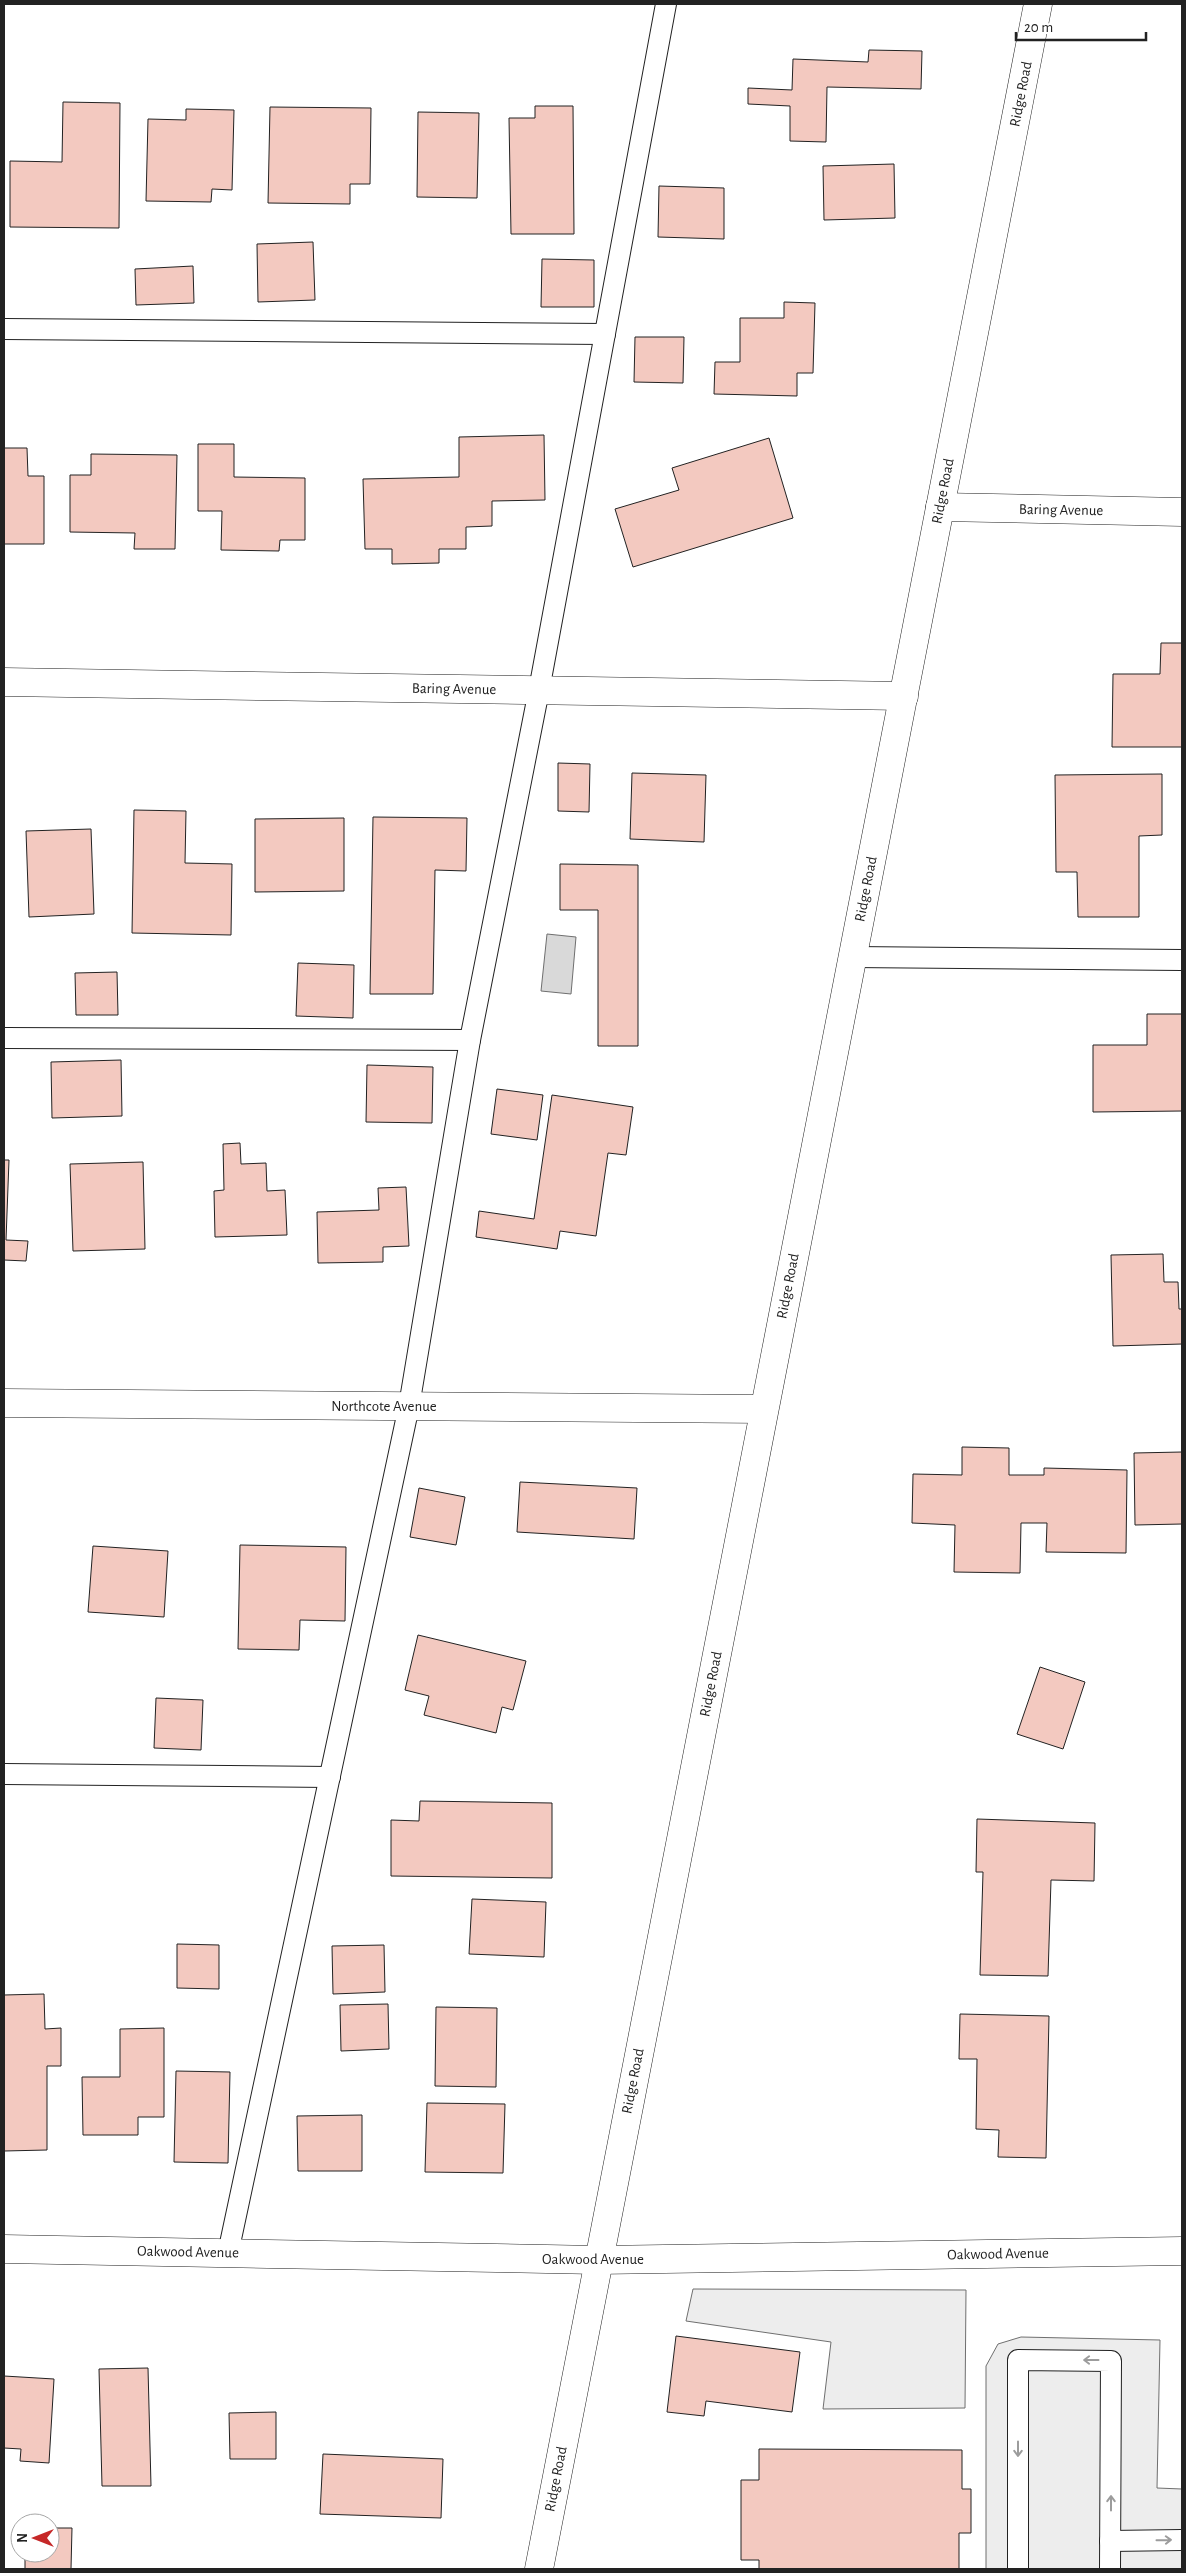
<svg xmlns="http://www.w3.org/2000/svg" width="1186" height="2573" font-family="'Alegreya Sans',sans-serif">
<style>
.parking{fill:#ededed;stroke:#6f6f6f}
.water{fill:#d9d9d9;stroke:#6f6f6f}
.building{fill:#f3c9c0;stroke:#222}
.lines{fill:none;stroke-linecap:round;stroke-linejoin:round}
.lane-casing{stroke:#222;stroke-width:22}
.street-casing{stroke:#222;stroke-width:29}
.primary-casing{stroke:#222;stroke-width:29}
.lane{stroke:#fff;stroke-width:20}
.street{stroke:#fff;stroke-width:28}
.primary{stroke:#fff;stroke-width:28}
.oneway{stroke:#9c9c9c}
.labels{text-anchor:middle;dominant-baseline:central;stroke-width:4;stroke-linejoin:round;paint-order:stroke}
.street-label{font-size:15px;fill:#222;stroke:#fff}
</style>
<rect width="100%" height="100%" fill="#fff"/>
<!-- parking -->
<g class="parking">
<polygon points="693,2289 966,2290 965,2408 823,2409 831,2342 686,2321"/>
<polygon points="1021,2337 1160,2340 1157,2488 1182,2489 1182,2569 986,2569 986,2366 998,2344"/>
</g>
<!-- water -->
<polygon class="water" points="547,934 576,937 571,994 541,991"/>
<!-- building -->
<g class="building">
<polygon points="869,50 922,51 921,89 827,87 826,142 790,141 790,106 748,104 748,88 792,90 793,59 868,62"/>
<polygon points="63,102 120,103 119,228 10,227 10,161 62,162"/>
<polygon points="535,106 573,106 574,234 511,234 509,118 535,118"/>
<polygon points="270,107 371,108 370,184 350,184 350,204 268,203"/>
<polygon points="186,109 234,110 232,190 212,189 211,202 146,201 148,119 186,120"/>
<polygon points="418,112 479,113 477,198 417,197"/>
<polygon points="894,164 895,218 824,220 823,166"/>
<polygon points="659,186 724,188 724,239 658,237"/>
<polygon points="313,242 315,300 258,302 257,244"/>
<polygon points="542,259 594,260 594,307 541,307"/>
<polygon points="193,266 194,303 136,305 135,269"/>
<polygon points="784,302 815,303 813,373 797,373 797,396 714,394 715,362 740,362 740,318 784,318"/>
<polygon points="635,337 684,337 683,383 634,382"/>
<polygon points="544,435 545,500 492,501 492,526 466,527 466,549 439,549 439,563 392,564 392,549 365,549 363,479 459,477 459,437"/>
<polygon points="769,438 793,518 633,567 615,509 679,490 672,468"/>
<polygon points="198,444 234,444 234,477 305,478 305,540 280,540 279,551 221,550 222,511 198,511"/>
<polygon points="4,448 27,448 28,476 44,476 44,544 4,544"/>
<polygon points="91,454 177,455 175,549 134,549 135,533 70,532 70,475 91,475"/>
<polygon points="1161,643 1182,643 1182,747 1112,747 1113,674 1160,674"/>
<polygon points="558,763 590,764 589,812 558,811"/>
<polygon points="632,773 706,775 704,842 630,839"/>
<polygon points="1162,774 1162,835 1139,836 1139,917 1078,917 1077,872 1056,872 1055,775"/>
<polygon points="134,810 186,811 185,863 232,864 231,935 132,933"/>
<polygon points="373,817 467,818 466,871 435,870 433,994 370,994"/>
<polygon points="344,818 344,891 255,892 255,819"/>
<polygon points="91,829 94,914 29,917 26,831"/>
<polygon points="560,864 638,865 638,1046 598,1046 598,910 560,910"/>
<polygon points="298,963 354,965 353,1018 296,1016"/>
<polygon points="117,972 118,1015 76,1015 75,973"/>
<polygon points="1147,1014 1182,1014 1182,1111 1093,1112 1093,1045 1147,1045"/>
<polygon points="121,1060 122,1116 52,1118 51,1062"/>
<polygon points="367,1065 433,1067 432,1123 366,1122"/>
<polygon points="497,1089 543,1095 537,1140 491,1134"/>
<polygon points="552,1095 633,1107 626,1155 608,1153 596,1236 560,1231 557,1249 476,1237 479,1211 534,1219"/>
<polygon points="240,1143 241,1164 266,1163 267,1191 285,1190 287,1235 215,1237 214,1191 224,1190 223,1144"/>
<polygon points="4,1160 9,1160 6,1240 28,1241 26,1261 4,1260"/>
<polygon points="143,1162 145,1249 73,1251 70,1164"/>
<polygon points="406,1187 409,1246 383,1247 383,1262 318,1263 317,1212 379,1210 378,1188"/>
<polygon points="1163,1254 1164,1282 1178,1282 1179,1309 1182,1309 1182,1344 1113,1346 1111,1255"/>
<polygon points="962,1447 1009,1448 1009,1475 1044,1475 1044,1468 1127,1470 1126,1553 1046,1552 1047,1523 1021,1523 1020,1573 954,1572 955,1525 912,1523 913,1474 962,1475"/>
<polygon points="1182,1452 1182,1524 1135,1525 1134,1453"/>
<polygon points="520,1482 637,1488 634,1539 517,1532"/>
<polygon points="419,1488 465,1497 456,1545 410,1537"/>
<polygon points="240,1545 346,1547 345,1621 300,1620 299,1650 238,1649"/>
<polygon points="93,1546 168,1551 164,1617 88,1612"/>
<polygon points="418,1635 526,1661 513,1710 502,1707 496,1733 424,1715 429,1696 405,1690"/>
<polygon points="1040,1667 1085,1682 1063,1749 1017,1734"/>
<polygon points="156,1698 203,1700 201,1750 154,1748"/>
<polygon points="420,1801 552,1803 552,1878 391,1876 391,1820 419,1821"/>
<polygon points="977,1819 1095,1823 1094,1881 1051,1880 1048,1976 980,1975 983,1872 976,1872"/>
<polygon points="472,1899 546,1902 544,1957 469,1954"/>
<polygon points="177,1944 219,1945 219,1989 177,1988"/>
<polygon points="384,1945 385,1992 333,1994 332,1946"/>
<polygon points="44,1994 45,2029 61,2028 61,2066 47,2066 47,2150 4,2151 4,1995"/>
<polygon points="388,2004 389,2049 341,2051 340,2005"/>
<polygon points="436,2007 497,2008 496,2087 435,2086"/>
<polygon points="960,2014 1049,2016 1046,2158 998,2157 999,2130 976,2129 977,2059 959,2059"/>
<polygon points="164,2028 164,2117 138,2117 138,2135 83,2135 82,2077 120,2077 120,2029"/>
<polygon points="176,2071 230,2072 228,2163 174,2162"/>
<polygon points="427,2103 505,2104 503,2173 425,2172"/>
<polygon points="362,2115 362,2171 298,2171 297,2116"/>
<polygon points="676,2336 800,2352 792,2412 706,2401 704,2416 667,2412"/>
<polygon points="148,2368 151,2486 102,2486 99,2369"/>
<polygon points="4,2376 54,2379 49,2463 20,2461 21,2449 4,2448"/>
<polygon points="276,2412 276,2459 230,2459 229,2413"/>
<polygon points="759,2449 962,2450 962,2489 971,2489 971,2533 959,2533 959,2569 759,2569 759,2560 741,2560 741,2480 759,2480"/>
<polygon points="323,2454 443,2459 441,2518 320,2514"/>
<polygon points="50,2528 72,2528 71,2569 25,2569 25,2553 50,2553"/>
</g>
<g class="lines">
<!-- lane casing -->
<g class="lane-casing">
<g id="lane">
<polyline points="4,329 605,334"/>
<polyline points="852,957 1182,960"/>
<polyline points="4,1038 470,1040"/>
<polyline points="4,1774 330,1777"/>
<polyline points="228,2253 409,1406 470,1040 539,690 666,4"/>
<polyline points="1110,2541 1182,2540"/>
<polyline points="1018,2569 1018,2360 1111,2361 1110,2569"/>
</g>
</g>
<!-- street casing -->
<g class="street-casing">
<g id="street">
<polyline points="940,507 1182,512"/>
<polyline points="4,682 904,696"/>
<polyline points="4,1403 764,1409"/>
<polyline points="4,2249 598,2260 1182,2251"/>
</g>
</g>
<!-- primary casing -->
<g class="primary-casing">
<polyline id="primary" points="539,2569 1038,4"/>
</g>
<!-- lane -->
<use href="#lane" class="lane"/>
<!-- street -->
<use href="#street" class="street"/>
<!-- primary -->
<use href="#primary" class="primary"/>
</g>
<!-- one-way arrows -->
<defs><path id="oneway-shaft" d="M-6 0H5M1.5-3L5.5 0L1.5 3" fill="none" stroke-width="1.6" stroke-linecap="round" stroke-linejoin="round" transform="scale(1.25)"/></defs>
<g class="oneway">
<use href="#oneway-shaft" transform="translate(1091 2360) rotate(-180)"/>
<use href="#oneway-shaft" transform="translate(1018 2449) rotate(90)"/>
<use href="#oneway-shaft" transform="translate(1111 2503) rotate(-90)"/>
<use href="#oneway-shaft" transform="translate(1164 2540) rotate(-1)"/>
</g>
<g class="labels">
<!-- street labels -->
<g class="street-label">
<text transform="translate(1021 94) rotate(-79)">Ridge Road</text>
<text transform="translate(943 491) rotate(-79)">Ridge Road</text>
<text transform="translate(1061 510) rotate(1)">Baring Avenue</text>
<text transform="translate(454 689) rotate(1)">Baring Avenue</text>
<text transform="translate(866 889) rotate(-79)">Ridge Road</text>
<text transform="translate(788 1286) rotate(-79)">Ridge Road</text>
<text x="384" y="1406">Northcote Avenue</text>
<text transform="translate(711 1684) rotate(-79)">Ridge Road</text>
<text transform="translate(633 2081) rotate(-79)">Ridge Road</text>
<text transform="translate(188 2252) rotate(1)">Oakwood Avenue</text>
<text transform="translate(998 2254) rotate(-1)">Oakwood Avenue</text>
<text x="593" y="2259">Oakwood Avenue</text>
<text transform="translate(556 2479) rotate(-79)">Ridge Road</text>
</g>
</g>
<!-- border -->
<rect width="1186" height="2573" fill="none" stroke="#222222" stroke-width="10"/>
<!-- north arrow -->
<g transform="translate(35 2538) rotate(270)"><circle r="24" fill="#ffffff" stroke="#a7a7a7"/>
<path d="M0-4L9 19L0 12L-9 19Z" fill="#c62828"/>
<text y="-8" font-size="14" font-weight="bold" text-anchor="middle" fill="#222222">N</text>
</g>
<!-- scale -->
<path d="M1016 32v8h130v-8" fill="none" stroke="#222222" stroke-width="2.5"/>
<text x="1024" y="32" font-size="15" fill="#222222" stroke="#ffffff" stroke-width="4" paint-order="stroke">20 m</text>
</svg>
